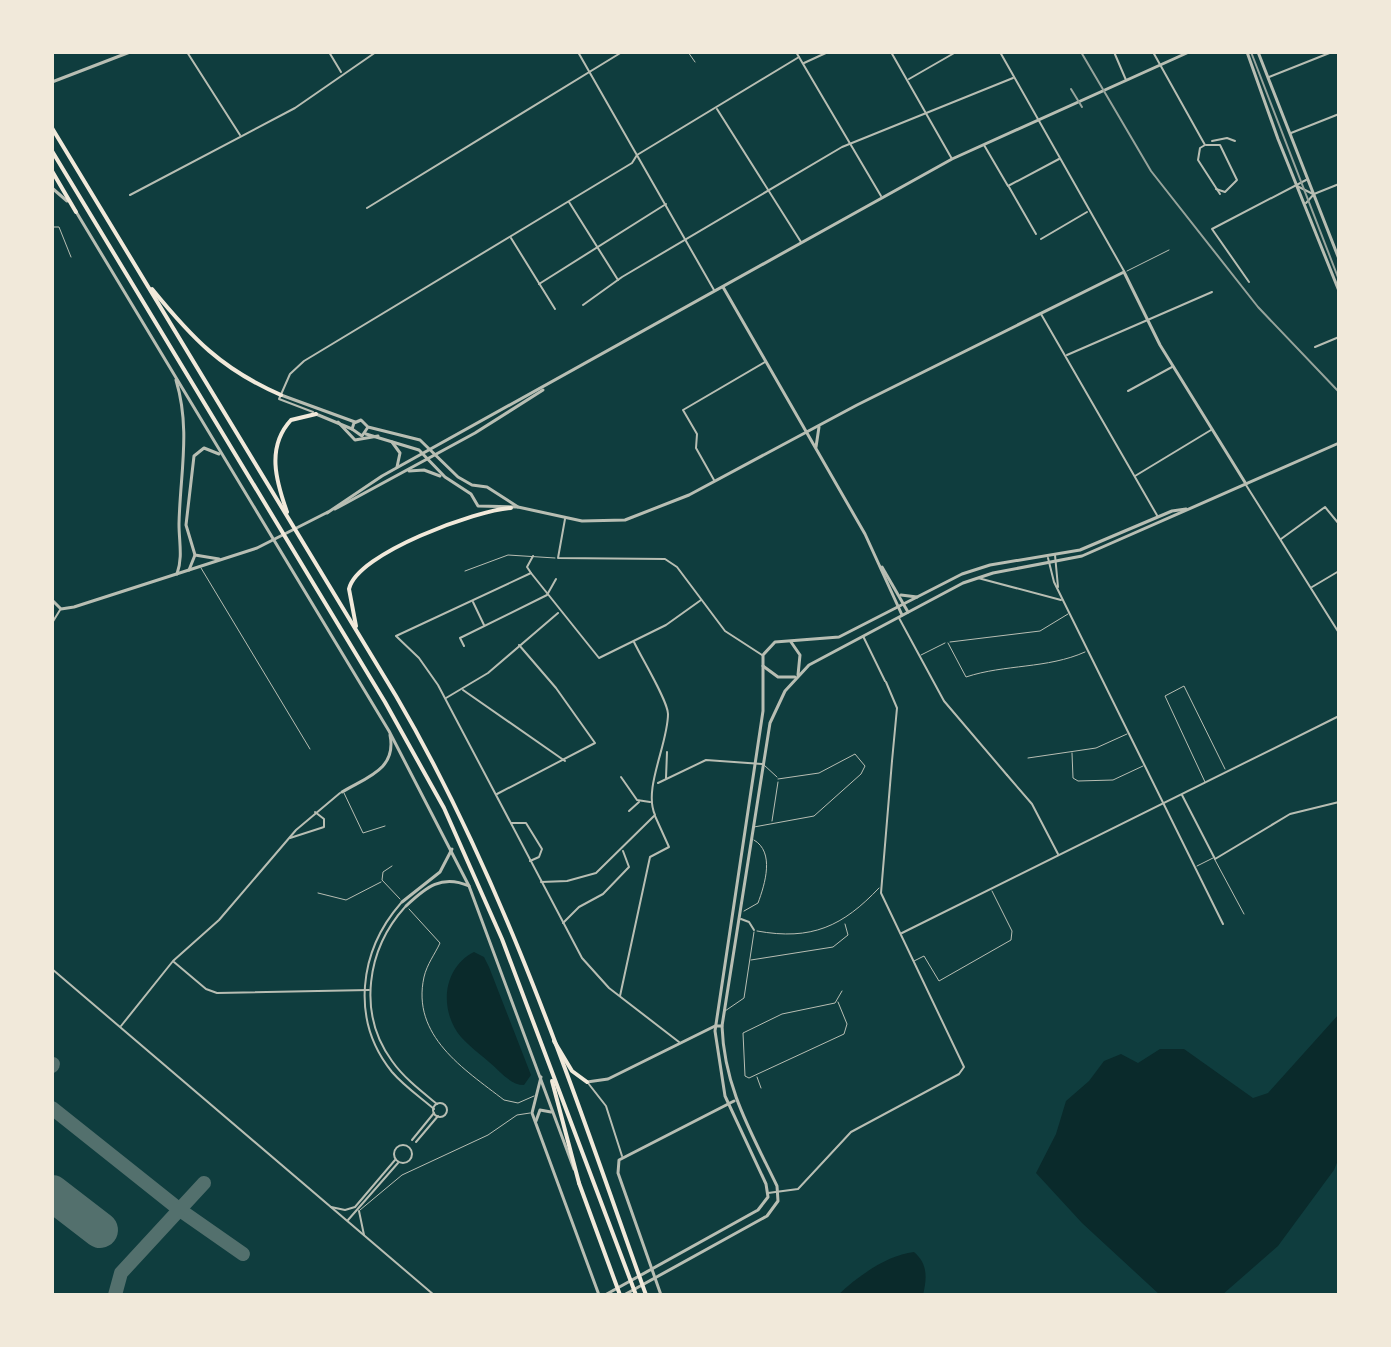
<svg xmlns="http://www.w3.org/2000/svg" width="1391" height="1347" font-family="'DM Sans',sans-serif">
<style>
.water{fill:#0a2a2b}
.lines{fill:none;stroke-linecap:round;stroke-linejoin:round}
.taxiway{stroke:#53706d;stroke-width:14}
.runway{stroke:#53706d;stroke-width:36}
.service{stroke:#b8beb3;stroke-width:1}
.pedestrian{stroke:#b8beb3;stroke-width:2}
.minor{stroke:#b8beb3;stroke-width:2}
.tertiary{stroke:#b8beb3;stroke-width:3}
.primary{stroke:#f1e9da;stroke-width:4}
.motorway{stroke:#f1e9da;stroke-width:4}
.tram{stroke:#97a49c;stroke-width:2}
.rail{stroke:#97a49c;stroke-width:2}
</style>
<rect width="100%" height="100%" fill="#0f3d3e"/>
<!-- water -->
<g class="water">
<path d="M474 952 484 957 489 967 531 1075 524 1085C510 1085 500 1071 489 1062 480 1054 469 1046 461 1037 439 1011 442 968 474 952Z"/>
<polygon points="1339,1014 1339,1158 1334,1170 1278,1246 1222,1295 1160,1295 1082,1223 1036,1173 1056,1134 1066,1101 1089,1081 1104,1061 1121,1054 1138,1063 1160,1049 1184,1049 1253,1098 1268,1093"/>
<path d="M914 1252C928 1264 927 1278 923 1295H838C858 1276 887 1255 914 1252Z"/>
</g>
<g class="lines">
<!-- taxiway -->
<g class="taxiway">
<polyline points="52,1066 53,1064"/>
<polyline points="52,1108 180,1210 243,1254"/>
<polyline points="115,1295 121,1273 204,1183"/>
</g>
<!-- runway -->
<polyline class="runway" points="52,1193 100,1230"/>
<!-- service -->
<g class="service">
<polyline points="688,52 695,62"/>
<polyline points="52,227 59,227 71,257"/>
<polyline points="1127,271 1169,250"/>
<polyline points="201,568 310,749"/>
<polyline points="465,571 508,555 555,558"/>
<polyline points="950,642 1040,631 1068,614"/>
<path d="M948 643 966 677C1005 664 1047 669 1085 652"/>
<polyline points="921,655 945,643"/>
<polyline points="1072,753 1073,778 1078,781 1113,780 1143,766"/>
<polyline points="1028,758 1096,748 1127,734"/>
<polyline points="764,765 777,777"/>
<polyline points="1205,782 1165,696 1184,686 1225,769"/>
<polyline points="344,793 363,833 385,826"/>
<polyline points="772,821 778,782"/>
<polyline points="754,827 814,816 861,774 865,766 855,754 819,773 778,779"/>
<polyline points="1215,860 1244,914"/>
<polyline points="392,866 383,872 382,880 400,899"/>
<polyline points="1197,866 1213,858"/>
<polyline points="318,893 346,900 381,882"/>
<path d="M409 909 440 943C435 954 427 964 424 977 411 1036 464 1069 504 1100L518 1103 534 1096"/>
<path d="M744 911 758 903C765 884 775 852 754 840"/>
<path d="M757 931C812 941 843 926 879 888"/>
<polyline points="751,960 833,947 848,935 845,924"/>
<polyline points="914,961 924,956 939,981 1011,940 1012,931 992,891"/>
<polyline points="838,1002 847,1024 844,1034 749,1078 745,1076 743,1033 782,1014 835,1003 842,991"/>
<polyline points="725,1011 744,998 754,932"/>
<polyline points="757,1077 761,1088"/>
<polyline points="360,1210 402,1175 488,1135 517,1115 530,1113"/>
</g>
<!-- pedestrian -->
<g class="pedestrian">
<polyline points="1153,52 1205,145 1200,148 1198,160 1220,194"/>
<polyline points="1212,141 1227,138 1235,141"/>
<polyline points="1206,145 1220,145 1237,180 1225,192 1216,189"/>
<polyline points="1009,187 1036,234"/>
<polyline points="899,618 944,701 1007,775"/>
<polyline points="886,682 897,708 892,761"/>
</g>
<!-- minor -->
<g class="minor">
<polyline points="187,52 240,135"/>
<polyline points="329,52 341,72"/>
<polyline points="578,52 714,290"/>
<polyline points="796,52 881,196"/>
<polyline points="891,52 952,159"/>
<polyline points="1000,52 1124,271"/>
<polyline points="1114,52 1126,80"/>
<polyline points="804,63 828,52"/>
<polyline points="1269,77 1332,52"/>
<polyline points="909,79 956,52"/>
<polyline points="717,109 801,242"/>
<polyline points="1291,133 1339,114"/>
<polyline points="984,145 1008,186 1059,159"/>
<polyline points="1297,186 1313,194"/>
<polyline points="130,195 295,108 376,52"/>
<polyline points="569,202 618,280"/>
<polyline points="1306,203 1314,194 1339,184"/>
<polyline points="367,208 622,52"/>
<polyline points="511,238 555,309"/>
<polyline points="1041,239 1087,212"/>
<polyline points="1249,282 1212,229 1306,180"/>
<polyline points="539,284 666,204"/>
<polyline points="583,305 622,277 842,147 1013,78"/>
<polyline points="1041,314 1158,517"/>
<polyline points="1315,347 1339,337"/>
<polyline points="1067,355 1212,292"/>
<polyline points="1128,391 1172,367"/>
<polyline points="313,412 279,399 290,374 304,361 632,163 637,155 799,57"/>
<polyline points="1135,476 1211,430"/>
<polyline points="714,480 696,448 697,434 683,410 765,362"/>
<polyline points="1246,485 1339,633"/>
<polyline points="565,519 558,558 665,559 677,567 725,631 762,655"/>
<polyline points="1281,539 1325,507 1339,524"/>
<polyline points="1055,555 1058,587"/>
<polyline points="533,556 527,567 531,573 599,658 666,625 701,600"/>
<polyline points="1048,558 1054,582 1223,924"/>
<polyline points="531,573 396,636 419,658 438,685 582,958 609,988 679,1042"/>
<polyline points="978,578 1061,600"/>
<polyline points="1312,587 1339,571"/>
<polyline points="473,602 484,625"/>
<polyline points="52,623 60,610"/>
<polyline points="863,636 885,681"/>
<polyline points="464,646 460,638 547,595 556,579"/>
<polyline points="463,690 565,761"/>
<polyline points="446,698 488,673 558,613"/>
<polyline points="1007,775 1032,804 1058,854"/>
<polyline points="621,777 637,800 650,802"/>
<polyline points="666,778 667,752"/>
<polyline points="658,783 706,760 762,764"/>
<polyline points="497,794 595,743 556,688 519,645"/>
<polyline points="1182,795 1215,859 1290,814 1339,802"/>
<polyline points="629,811 639,802"/>
<polyline points="511,823 526,823 542,849 539,857 530,861"/>
<polyline points="290,838 324,827 324,819 315,812"/>
<path d="M541 882 567 881 596 873 655 815C643 789 668 744 668 714 668 701 641 657 634 642"/>
<path d="M401 903C359 951 350 1020 392 1072 404 1086 420 1097 434 1109"/>
<path d="M405 907C367 949 357 1013 392 1061 404 1078 421 1091 437 1104"/>
<polyline points="741,919 749,922 754,930"/>
<polyline points="563,923 579,907 603,894 629,867 623,851"/>
<polyline points="902,933 1339,716"/>
<polyline points="174,962 206,989 217,993 369,990"/>
<polyline points="52,969 434,1295"/>
<polyline points="620,996 650,857 669,847 655,816"/>
<polyline points="121,1026 173,961 219,920 296,830 340,793"/>
<polyline points="588,1083 606,1106 622,1156"/>
<circle cx="440" cy="1110" r="7"/>
<polyline points="412,1140 434,1113"/>
<polyline points="416,1142 438,1116"/>
<circle cx="403" cy="1154" r="9"/>
<polyline points="768,1193 798,1189 851,1132 959,1074 964,1067 881,893 892,761"/>
<polyline points="331,1207 345,1210 355,1207 395,1160"/>
<polyline points="359,1211 364,1235"/>
<polyline points="348,1220 398,1163"/>
</g>
<!-- tertiary -->
<g class="tertiary">
<polyline points="1247,52 1278,139 1339,291"/>
<polyline points="1258,52 1339,259"/>
<polyline points="52,82 130,52"/>
<polyline points="52,188 67,201"/>
<polyline points="75,210 389,731 469,886 574,1169"/>
<polyline points="723,287 865,534 902,615"/>
<path d="M176 380C191 430 180 474 179 524 179 542 183 557 177 574"/>
<polyline points="281,395 355,422"/>
<polyline points="316,414 352,429"/>
<polyline points="338,422 355,440 378,436"/>
<polyline points="368,427 362,436 352,429 354,423 361,420 368,427 420,440 458,477 472,485 487,487 518,507 582,521 625,520 689,495 857,405 1124,272 1160,345 1246,484"/>
<polyline points="366,434 419,450 445,477 471,494 478,506 518,507"/>
<polyline points="392,442 400,453 397,467"/>
<polyline points="816,447 819,427"/>
<polyline points="219,454 204,448 194,456 186,525 195,555 219,559"/>
<polyline points="409,471 424,470 440,476"/>
<polyline points="335,509 475,433 543,390"/>
<polyline points="327,513 382,476 952,159 1189,52"/>
<polyline points="882,567 908,612"/>
<polyline points="189,570 195,555"/>
<polyline points="901,595 917,597"/>
<polyline points="52,600 61,609 74,607 257,548 328,512"/>
<polyline points="791,642 800,655 798,675"/>
<polyline points="763,666 778,677 795,677"/>
<path d="M342 792C367 777 397 769 390 735"/>
<polyline points="402,902 440,872 452,849"/>
<path d="M406 906C426 887 442 874 469 886"/>
<polyline points="541,1077 532,1113 599,1295"/>
<polyline points="587,1082 608,1079 715,1026 722,1026"/>
<polyline points="536,1121 540,1110 551,1112"/>
<polyline points="605,1295 758,1210 768,1197 766,1184 725,1096 715,1031 763,711 763,655 775,642 839,637 962,574 990,565 1080,550 1172,511 1186,509"/>
<path d="M624 1295 767 1216 778 1201 777 1186C751 1132 724 1087 722 1026L770 723 785 691 809 665 963 583 993 573 1082 556 1339 443"/>
<polyline points="661,1295 618,1173 619,1160 734,1101"/>
</g>
<!-- primary -->
<polyline class="primary" points="579,1183 620,1295"/>
<!-- motorway -->
<g class="motorway">
<path d="M52 128 396 696C506 884 573 1091 646 1295"/>
<polyline points="52,151 385,702 444,808 502,939 636,1295"/>
<polyline points="52,171 76,212"/>
<path d="M152 289C192 338 221 369 281 395"/>
<path d="M287 512C276 481 266 447 291 420L316 414"/>
<path d="M356 626 349 589C357 553 477 510 511 508"/>
<polyline points="554,1041 572,1071 587,1082"/>
<polyline points="552,1081 579,1183"/>
</g>
<!-- tram -->
<polyline class="tram" points="1251,52 1339,280"/>
<!-- rail -->
<g class="rail">
<polyline points="1081,52 1151,171 1258,307 1339,392"/>
<polyline points="1071,89 1082,107"/>
</g>
</g>
<!-- border -->
<rect width="1391" height="1347" fill="none" stroke="#f1e9da" stroke-width="108"/>
</svg>
